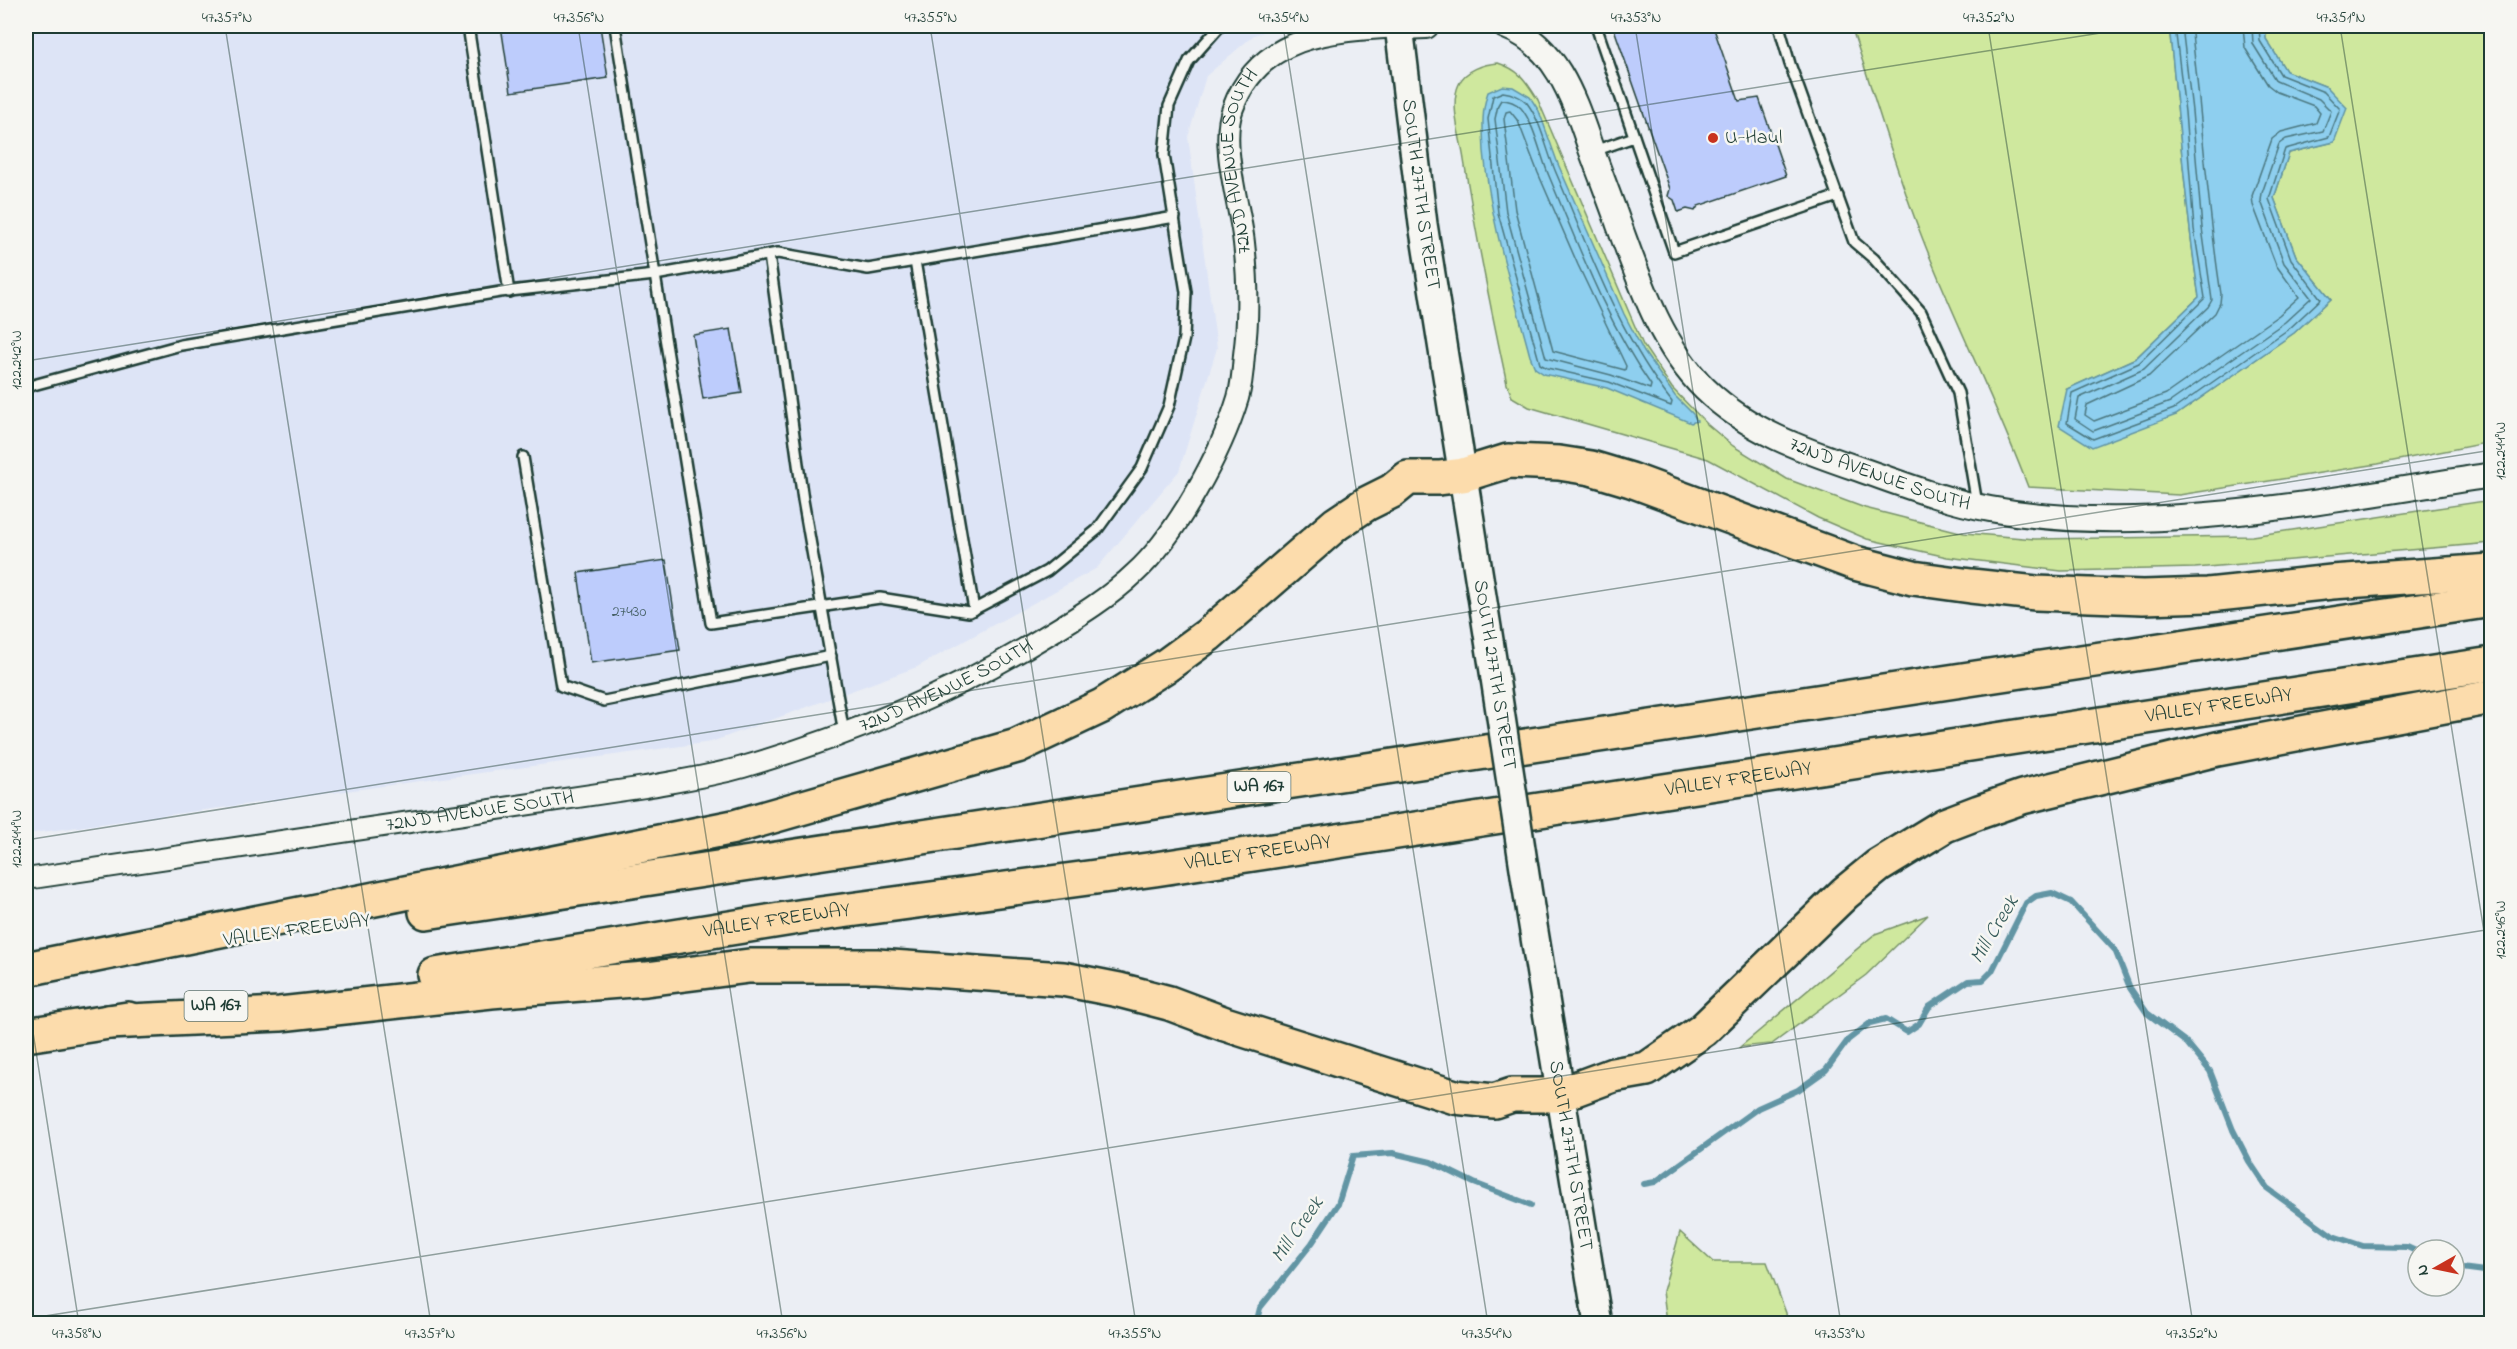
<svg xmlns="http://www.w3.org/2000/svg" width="2517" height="1349" font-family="'Indie Flower',sans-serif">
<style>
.built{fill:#dde4f6}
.green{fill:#cfe89e;stroke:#779269;stroke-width:1.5}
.water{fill:#8ecfef;stroke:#6295a4;stroke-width:1.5}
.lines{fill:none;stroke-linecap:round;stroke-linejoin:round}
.shore{stroke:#4b777f;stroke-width:1.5}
.stream{stroke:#6295a4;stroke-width:6}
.building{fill:#bdccfc;stroke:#1f3d34;stroke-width:1.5}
.service-casing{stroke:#1f3d34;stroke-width:14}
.minor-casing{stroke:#1f3d34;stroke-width:24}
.tertiary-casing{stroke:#1f3d34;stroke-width:28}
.secondary-casing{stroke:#1f3d34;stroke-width:32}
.motorway-casing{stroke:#1f3d34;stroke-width:38}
.service{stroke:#f6f6f2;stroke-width:9}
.minor{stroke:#f6f6f2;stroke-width:20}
.tertiary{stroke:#f6f6f2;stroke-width:24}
.secondary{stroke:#f6f6f2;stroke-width:27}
.motorway{stroke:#fcdcac;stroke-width:33}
.secondary-bridge-casing{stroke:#1f3d34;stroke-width:32;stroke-linecap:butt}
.secondary-bridge{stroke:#f6f6f2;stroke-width:27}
.ticks{fill:none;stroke:#1f3d34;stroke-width:1.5;stroke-opacity:0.45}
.poi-dot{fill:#c8321e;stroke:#f6f6f2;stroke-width:2}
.labels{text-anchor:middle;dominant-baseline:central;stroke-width:5;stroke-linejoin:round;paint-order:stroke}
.number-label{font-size:16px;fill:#466166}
.shield{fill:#f6f6f2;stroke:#60746d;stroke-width:1.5}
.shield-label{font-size:18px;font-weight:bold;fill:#1f3d34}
.poi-label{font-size:20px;fill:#1f3d34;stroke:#f6f6f2;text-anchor:start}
.street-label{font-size:20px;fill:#1f3d34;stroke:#f6f6f2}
.water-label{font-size:21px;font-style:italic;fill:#355a59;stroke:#f6f6f2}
.neatline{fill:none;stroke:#1f3d34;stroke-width:2}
.ticks-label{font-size:15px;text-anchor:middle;fill:#1f3d34}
</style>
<rect width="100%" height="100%" fill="#ebeef4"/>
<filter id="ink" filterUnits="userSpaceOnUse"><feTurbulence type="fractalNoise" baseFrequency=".0167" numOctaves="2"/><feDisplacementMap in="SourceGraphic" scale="12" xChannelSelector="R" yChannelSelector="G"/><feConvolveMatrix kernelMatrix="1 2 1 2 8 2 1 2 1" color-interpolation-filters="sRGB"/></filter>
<g filter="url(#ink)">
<!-- built -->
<polygon class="built" points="26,26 1283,26 1254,35 1206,76 1188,137 1217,348 1179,471 1097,568 917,667 711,742 26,834"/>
<!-- green -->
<g class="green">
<path d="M1851 26H2169C2179 116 2185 207 2199 297L2136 358 2067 389 2176 415 2294 333 2331 299 2296 256 2274 198 2289 153 2334 142 2327 87 2286 71 2266 39 2265 26H2491V442L2378 464 2179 495 2028 487C1996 401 1953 319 1920 232 1894 165 1874 94 1851 26Z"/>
<path d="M1498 63C1520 70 1526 81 1538 100L1643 345 1672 388 1708 425 1733 446 1787 479 1865 508 1964 533 2035 539 2252 536 2491 500V543L2195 568 2061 571 1947 557 1867 539 1818 518 1708 459 1529 407 1512 397 1507 384C1491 310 1476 235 1464 160 1461 138 1449 105 1459 84 1465 70 1484 64 1498 63Z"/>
<polygon points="1928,915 1866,975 1772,1044 1740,1047 1875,934"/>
<polygon points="1680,1232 1713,1262 1767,1262 1786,1313 1787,1323 1667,1323 1663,1291"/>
</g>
<!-- water -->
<g class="water">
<path d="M2169 26H2265L2266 39 2286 71 2327 87 2347 108 2334 142 2289 153 2274 198 2296 256 2331 299 2294 333 2176 415 2092 447 2059 426 2067 389 2136 358 2199 297C2185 207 2179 116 2169 26Z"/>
<path d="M1502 86 1513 87 1530 97 1539 111 1558 164 1624 314 1644 352 1675 396 1693 414 1697 421 1691 423 1607 388 1544 374 1535 368 1530 356C1512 288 1490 221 1484 151 1483 130 1481 112 1488 92Z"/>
</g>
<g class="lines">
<!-- shore -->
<g class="shore">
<polyline points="2175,26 2185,112 2194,229 2205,298 2139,363 2072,393 2067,423 2093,439 2174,409 2290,328 2321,299 2291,259 2269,199 2285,149 2329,137 2340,109 2324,92 2281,75 2260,41 2259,26"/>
<polyline points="2182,26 2192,111 2202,228 2212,300 2208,307 2144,369 2079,398 2075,419 2093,431 2170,402 2285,322 2311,298 2284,263 2261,201 2262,193 2279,144 2286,139 2323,131 2331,111 2319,99 2276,81 2253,44 2252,26"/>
<path d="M2191 26C2202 115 2207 205 2221 294L2220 303 2215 313 2149 376 2087 405 2085 415 2094 421 2166 394 2279 315 2299 297 2276 265 2253 205 2252 196 2272 139 2281 132 2316 123 2320 113 2314 106 2277 92 2268 85 2245 48 2243 26"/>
<path d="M1503 92C1511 93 1522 97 1527 103 1542 123 1547 153 1557 175 1590 252 1619 335 1672 402L1671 406 1609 382 1547 368 1540 364 1498 213 1488 119 1493 96Z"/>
<path d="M1501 100C1508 100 1516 103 1521 108 1534 123 1541 157 1549 176 1579 247 1606 321 1651 385L1650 389 1611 375 1546 358 1506 212 1495 119 1498 105Z"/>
<polygon points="1510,111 1518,121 1538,173 1578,265 1626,366 1625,370 1553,351 1515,210 1504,119 1506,112"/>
</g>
<!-- stream -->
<g class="stream">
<polyline points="1644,1184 1655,1182 1758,1108 1798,1090 1826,1070 1848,1040 1870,1023 1886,1019 1907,1032 1919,1024 1929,1007 1968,981 1983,980 1992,971 2026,903 2036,896 2052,893 2071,902 2115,950 2130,988 2147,1013 2187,1043 2210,1071 2233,1130 2249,1161 2267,1188 2333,1236 2363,1246 2407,1247 2418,1252"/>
<polyline points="2454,1267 2492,1272"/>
<polyline points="1256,1324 1260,1308 1312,1243 1338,1204 1353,1156 1393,1153 1431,1162 1474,1183 1531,1205"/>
</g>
</g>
<!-- building -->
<g class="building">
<polygon points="501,26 600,26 608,78 511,92"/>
<polygon points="1613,26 1713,26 1739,101 1759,98 1786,176 1698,206 1695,211 1687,209 1678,212 1674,200 1668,196 1670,189"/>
<polygon points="731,329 742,393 703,399 693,335"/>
<polygon points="666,560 680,650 591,663 578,573"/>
</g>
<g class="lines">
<!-- service casing -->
<g class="service-casing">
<g id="service">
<polyline points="468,26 509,292"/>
<polyline points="615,26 711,623 880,598 969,612 1047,571 1097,530 1142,468 1169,406 1184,338 1186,292 1164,155 1169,106 1189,61 1220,26"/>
<polyline points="1596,26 1674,252 1838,196"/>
<polyline points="1779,26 1790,64 1854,242 1874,259 1921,312 1958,393 1977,504"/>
<polyline points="1594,151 1634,137"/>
<polyline points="769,255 803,500 844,733"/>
<polyline points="915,261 974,610"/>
<polyline points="26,387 181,345 500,292 655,275 778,253 868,269 1175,217"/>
<polyline points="523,457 561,686 604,701 831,656"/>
</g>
</g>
<!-- minor casing -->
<g class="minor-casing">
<g id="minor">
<path id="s1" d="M26 879 645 787C677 781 711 776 743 767 849 736 955 692 1049 634 1079 616 1110 597 1135 573 1177 535 1222 451 1238 398 1242 384 1243 369 1244 355 1249 318 1248 279 1244 243 1240 205 1219 144 1233 108 1260 34 1332 31 1399 27"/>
</g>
</g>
<!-- tertiary casing -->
<g class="tertiary-casing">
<g id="tertiary">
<path id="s2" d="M1505 26C1558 46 1574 100 1591 149 1600 174 1610 199 1619 225 1640 282 1661 346 1705 389 1748 431 1803 450 1859 469 1902 484 1945 501 1990 509 2147 538 2334 499 2492 475"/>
<polyline points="1399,27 1426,26"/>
</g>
</g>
<!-- secondary casing -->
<g class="secondary-casing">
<g id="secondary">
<path id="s3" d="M1399 26 1423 224 1495 678"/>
<path id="s4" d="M1529 901 1598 1324"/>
</g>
</g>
<!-- motorway casing -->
<g class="motorway-casing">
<g id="motorway">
<polyline points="426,912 2492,600"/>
<polyline points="26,969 734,827 1017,746 1102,706 1167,665 1208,635 1336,524 1366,504 1392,491 1408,478 1439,478 1463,475 1508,461 1559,463 1591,468 1631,480 1855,563 1913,578 1971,586 2036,593 2143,597 2208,595 2332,582 2492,571"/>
<path id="s5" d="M435 975 805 916 1155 869 2492 664"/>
<polyline points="108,1022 280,1014 491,991 646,979 749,966 877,966 1063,979 1119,990 1169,1003 1225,1024 1455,1097 1494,1101 1512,1095 1559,1095 1613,1075 1647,1069 1703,1030 1845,893 1878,866 1945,825 1979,812 2022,797 2217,749 2492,697"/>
<polyline points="26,1035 128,1019"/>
</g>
</g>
<!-- service -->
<use href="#service" class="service"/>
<!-- minor -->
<use href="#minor" class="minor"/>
<!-- tertiary -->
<use href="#tertiary" class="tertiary"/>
<!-- secondary -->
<use href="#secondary" class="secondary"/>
<!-- motorway -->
<use href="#motorway" class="motorway"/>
<!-- secondary-bridge casing -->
<g class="secondary-bridge-casing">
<polyline id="secondary-bridge" points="1495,678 1529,901"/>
</g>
<!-- secondary-bridge -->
<use href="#secondary-bridge" class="secondary-bridge"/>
</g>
</g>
<!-- ticks -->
<path class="ticks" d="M225 26 431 1324M578 26 783 1324M930 26 1136 1324M1283 26 1488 1324M1635 26 1841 1324M1988 26 2193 1324M2340 26 2492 982M26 361 2145 26M26 840 2492 450M26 988 79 1324M26 1319 2492 929"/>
<!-- markers -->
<circle class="poi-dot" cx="1713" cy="138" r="6"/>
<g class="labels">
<!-- number labels -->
<g class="number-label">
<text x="629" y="612">27430</text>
</g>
<!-- shield labels -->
<g class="shield">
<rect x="1227.5" y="772" width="63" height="30" rx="4.5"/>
<rect x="184.5" y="991" width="63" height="30" rx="4.5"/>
</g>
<g class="shield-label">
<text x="1259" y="787">WA 167</text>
<text x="216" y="1006">WA 167</text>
</g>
<!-- poi labels -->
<g class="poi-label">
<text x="1725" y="138">U-Haul</text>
</g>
<!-- street labels -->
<g class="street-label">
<text stroke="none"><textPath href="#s1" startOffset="1611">72ND AVENUE SOUTH</textPath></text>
<text stroke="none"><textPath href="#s3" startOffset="170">SOUTH 277TH STREET</textPath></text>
<text stroke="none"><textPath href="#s2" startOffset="620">72ND AVENUE SOUTH</textPath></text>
<text transform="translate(1494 675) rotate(81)">SOUTH 277TH STREET</text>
<text stroke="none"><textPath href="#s1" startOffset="945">72ND AVENUE SOUTH</textPath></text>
<text stroke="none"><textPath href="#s5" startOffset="1804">VALLEY FREEWAY</textPath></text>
<text stroke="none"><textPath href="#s5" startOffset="1318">VALLEY FREEWAY</textPath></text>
<text stroke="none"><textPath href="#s1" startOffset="459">72ND AVENUE SOUTH</textPath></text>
<text stroke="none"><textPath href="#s5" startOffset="832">VALLEY FREEWAY</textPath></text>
<text stroke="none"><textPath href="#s5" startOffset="346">VALLEY FREEWAY</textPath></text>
<text transform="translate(297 931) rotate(-8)">VALLEY FREEWAY</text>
<text stroke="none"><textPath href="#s4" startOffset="258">SOUTH 277TH STREET</textPath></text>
</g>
<!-- water labels -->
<g class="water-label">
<text transform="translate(1995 930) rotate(-59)">Mill Creek</text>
<text transform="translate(1298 1230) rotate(-55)">Mill Creek</text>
</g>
</g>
<!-- margin -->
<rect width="2517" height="1349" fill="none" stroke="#f6f6f2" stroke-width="66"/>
<!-- north arrow -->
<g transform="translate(2436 1268) rotate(261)"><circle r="28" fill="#f6f6f2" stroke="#a0aca6" stroke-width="1.5"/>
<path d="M0-4.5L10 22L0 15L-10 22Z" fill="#c8321e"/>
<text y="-9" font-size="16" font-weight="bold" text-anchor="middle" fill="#1f3d34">N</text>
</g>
<rect x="33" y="33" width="2451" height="1283" class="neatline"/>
<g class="ticks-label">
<text x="227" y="22">47.357°N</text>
<text x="579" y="22">47.356°N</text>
<text x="931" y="22">47.355°N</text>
<text x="1284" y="22">47.354°N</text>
<text x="1636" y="22">47.353°N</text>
<text x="1989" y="22">47.352°N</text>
<text x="2341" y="22">47.351°N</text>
<text transform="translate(16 360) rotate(-90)" y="5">122.242°W</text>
<text transform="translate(2500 451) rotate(-90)" y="5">122.244°W</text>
<text transform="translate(16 839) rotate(-90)" y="5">122.244°W</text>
<text transform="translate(2500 930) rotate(-90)" y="5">122.246°W</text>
<text x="77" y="1338">47.358°N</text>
<text x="430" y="1338">47.357°N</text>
<text x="782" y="1338">47.356°N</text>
<text x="1135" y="1338">47.355°N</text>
<text x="1487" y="1338">47.354°N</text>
<text x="1840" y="1338">47.353°N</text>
<text x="2192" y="1338">47.352°N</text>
</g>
</svg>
